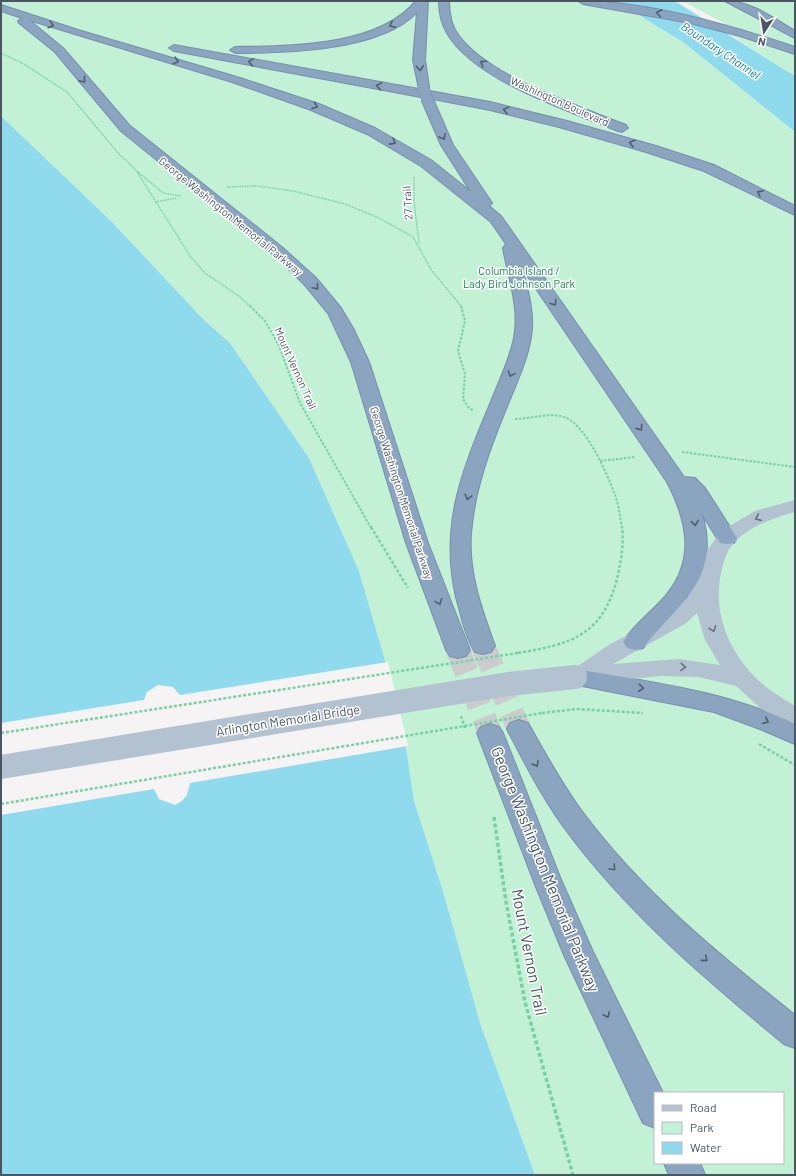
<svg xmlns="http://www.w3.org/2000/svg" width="796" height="1176" font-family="Barlow,sans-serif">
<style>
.green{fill:#c3f1d5;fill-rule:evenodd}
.water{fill:#90daee}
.pier{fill:#f5f3f3}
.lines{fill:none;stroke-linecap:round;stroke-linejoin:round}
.highway-tunnel{stroke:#caccce;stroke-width:24;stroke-dasharray:24 12;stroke-linecap:butt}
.highway-casing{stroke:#7690ad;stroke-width:2}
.path-far3{stroke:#7ad0a6;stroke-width:1.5;stroke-dasharray:1.5 1;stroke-linecap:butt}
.path-far2{stroke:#7ad0a6;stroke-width:2;stroke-dasharray:2.5 1.5;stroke-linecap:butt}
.path-far1{stroke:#7ad0a6;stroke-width:2.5;stroke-dasharray:3 2;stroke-linecap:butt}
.path{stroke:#7ad0a6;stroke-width:3.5;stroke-dasharray:4 2.5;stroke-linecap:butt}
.major{fill:#b3c2d1;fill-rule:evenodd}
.highway{fill:#8ba5c1;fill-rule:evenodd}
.highway-bridge-casing{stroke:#7690ad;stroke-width:12;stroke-linecap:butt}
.path-bridge{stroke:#7ad0a6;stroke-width:2.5;stroke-dasharray:3 2;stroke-linecap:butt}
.major-bridge{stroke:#b3c2d1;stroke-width:24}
.highway-bridge{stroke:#8ba5c1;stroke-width:11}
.oneway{stroke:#505e6b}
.oneway2{stroke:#64717d}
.labels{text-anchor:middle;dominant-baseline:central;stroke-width:3;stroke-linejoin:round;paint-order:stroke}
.far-street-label{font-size:11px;fill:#4a5661;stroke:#fff}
.far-park-label{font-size:11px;fill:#17864f;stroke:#fff}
.far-water-label{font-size:12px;font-style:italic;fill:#0c7c9b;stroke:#fff}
.street-label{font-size:13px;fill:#4a5661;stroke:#fff}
.near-street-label{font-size:16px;fill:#4a5661;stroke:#fff}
</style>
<rect width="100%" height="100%" fill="#f5f3f3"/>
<!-- green -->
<g class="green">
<path d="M1 1H611L619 3 683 42 795 132V1175H535L481 1026 443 891 414 801 406 747 384 657 359 571 309 458 230 343 203 319 111 221 1 116ZM655 1093H783V1163H655Z"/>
<polygon points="682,1 795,1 795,76 731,35 726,24"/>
</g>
<!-- water -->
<g class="water">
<polygon points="611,1 673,1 678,3 795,76 795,132 683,42 619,3"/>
<polygon points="1,116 111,221 203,319 230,343 309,458 359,571 384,657 406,747 414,801 443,891 481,1026 535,1175 1,1175"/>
</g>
<!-- pier -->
<polygon class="pier" points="388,662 408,746 190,783 187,795 182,801 175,805 159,799 154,789 1,815 1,723 144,700 147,692 158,685 173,687 180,695"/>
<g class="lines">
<!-- highway-tunnel -->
<g class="highway-tunnel">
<polyline points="483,646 519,729"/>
<polyline points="458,650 490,733"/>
</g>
<!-- highway casing -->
<g class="highway-casing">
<g id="highway">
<path d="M416 1H428L425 60 429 87 424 90 490 102 567 121 656 146 714 165 795 206V215L704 171 646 152 559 127 490 110 433 99 453 145 492 203 489 206 501 216 684 477 695 478 705 488 737 538 734 543 727 544 720 543 702 514C722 580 678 603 643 648L635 650 627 648 623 642C633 626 648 615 661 601 696 564 689 524 667 482L522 268C528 290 535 314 531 337 527 362 515 386 506 409 490 448 474 491 471 534 468 573 482 610 495 646L491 652 483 654 475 652C465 636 461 615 456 597 440 528 461 472 488 409 497 386 509 362 514 338 520 308 508 277 503 248L506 244 491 222 421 166 367 134 311 110 232 82 29 20 63 48 129 125 283 248 316 278 341 308 353 328 369 362 428 543 470 650 466 656 458 658 450 656 446 650 406 543 351 362 328 313 304 284 273 254 121 131 55 52 19 23 18 21 22 18 1 11V5L78 30 240 78 319 104 375 128 431 160 471 192 441 145 422 101 426 98 174 51 169 48 174 45 419 89 413 60 417 12C381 51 285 53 235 53L230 50 235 47C290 46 378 47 416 1Z"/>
<path d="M439 1H449C449 13 451 26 459 36 491 78 577 105 626 125L628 128 622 132 618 131C569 111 474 80 447 33 441 23 439 12 439 1Z"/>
<path d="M578 1C648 1 729 25 795 47V54L740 36 690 23 583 4Z"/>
<path d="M725 1C751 1 773 18 795 31V38Z"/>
<path d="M575 669C650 682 726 691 795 724V744L760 729 714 712 567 683 563 677 567 671Z"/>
<path d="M519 720 528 723C545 753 561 783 581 810 640 890 718 954 795 1015V1048L784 1044C704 978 624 910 563 826 541 795 524 762 507 729L510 723Z"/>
<polygon points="490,724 499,727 503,733 562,882 593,952 663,1093 655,1093 655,1128 643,1123 564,955 534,882 477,733 481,727"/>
<polygon points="664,1163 700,1163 705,1175 669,1175"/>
</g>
</g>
<!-- path-far3 -->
<g class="path-far3">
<polyline points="1,53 24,64 67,92 119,154 136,170 190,256 205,273 240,297 251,307"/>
<polyline points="138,172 163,193 181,196"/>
<polyline points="414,177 414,202 419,243"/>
<polyline points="227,187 257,186 293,191 345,204 379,218 413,237 432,271 462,307"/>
<polyline points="155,202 177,198"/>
</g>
<!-- path-far2 -->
<g class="path-far2">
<polyline points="250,306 265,321 279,346 300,403 371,528"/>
<polyline points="461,306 465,321 458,351 465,374 463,399 468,407 474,411"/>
<path d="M515 419C531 419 548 412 564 417 585 423 608 475 615 495 619 506 620 517 622 528"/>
<polyline points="682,452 795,467"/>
<polyline points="600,461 635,457"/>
</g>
<!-- path-far1 -->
<g class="path-far1">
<polyline points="371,527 408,588"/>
<path d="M518 653C571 644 602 636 617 579 621 562 624 545 622 527"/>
<polyline points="542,713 577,709 643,713"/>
<polyline points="461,716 465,728"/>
<polyline points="759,744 795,765"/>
</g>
<!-- path -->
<polyline class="path" points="494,817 506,902 525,1002 573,1175"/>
<!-- major -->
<path class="major" d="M795 500V512C773 518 749 526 733 544 727 551 724 560 722 569 712 608 726 646 753 675 765 688 780 697 795 706V727L786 724 759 707 736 686 699 677 660 676 575 685 567 683 563 677 567 671 572 670 610 644 669 614 687 598 698 576 707 551 717 536 726 528 755 511ZM697 613 705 640 720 665 679 659 613 664 685 624Z"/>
<!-- highway -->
<use href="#highway" class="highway"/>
<!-- highway-bridge casing -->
<g class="highway-bridge-casing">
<polyline id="highway-bridge" points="423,87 428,101"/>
</g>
<!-- path-bridge -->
<g class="path-bridge">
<polyline points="1,733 518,653"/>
<polyline points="1,804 542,713"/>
</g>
<!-- major-bridge -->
<polyline class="major-bridge" points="1,767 508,684 575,677"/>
<!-- highway-bridge -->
<use href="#highway-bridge" class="highway-bridge"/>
</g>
<!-- one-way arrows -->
<defs><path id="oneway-chevron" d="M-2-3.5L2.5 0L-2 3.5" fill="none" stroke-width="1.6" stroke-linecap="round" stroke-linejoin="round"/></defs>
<g class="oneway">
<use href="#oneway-chevron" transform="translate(659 13) rotate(-169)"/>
<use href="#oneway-chevron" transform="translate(51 25) rotate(17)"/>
<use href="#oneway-chevron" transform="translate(392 25) rotate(155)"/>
<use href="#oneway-chevron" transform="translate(176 61) rotate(17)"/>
<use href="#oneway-chevron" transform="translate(251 62) rotate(-170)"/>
<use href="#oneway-chevron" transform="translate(483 63) rotate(-146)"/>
<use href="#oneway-chevron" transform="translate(420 68) rotate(84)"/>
<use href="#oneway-chevron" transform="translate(83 80) rotate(50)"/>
<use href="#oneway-chevron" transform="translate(379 86) rotate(-170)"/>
<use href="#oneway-chevron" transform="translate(315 106) rotate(21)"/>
<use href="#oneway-chevron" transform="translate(506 110) rotate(-168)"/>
<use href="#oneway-chevron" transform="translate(443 137) rotate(62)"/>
<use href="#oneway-chevron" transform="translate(393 142) rotate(29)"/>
<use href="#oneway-chevron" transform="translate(632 143) rotate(-164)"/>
<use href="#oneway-chevron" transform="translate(760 193) rotate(-153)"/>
<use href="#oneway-chevron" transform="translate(316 287) rotate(49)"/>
<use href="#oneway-chevron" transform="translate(554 303) rotate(55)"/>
<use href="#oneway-chevron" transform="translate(511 374) rotate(111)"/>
<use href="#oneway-chevron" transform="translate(640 428) rotate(55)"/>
<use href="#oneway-chevron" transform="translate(468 497) rotate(104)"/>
<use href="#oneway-chevron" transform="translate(695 523) rotate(80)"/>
<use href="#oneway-chevron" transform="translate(439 602) rotate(69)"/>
<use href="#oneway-chevron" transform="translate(641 688) rotate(6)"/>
<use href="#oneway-chevron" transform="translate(766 721) rotate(24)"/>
<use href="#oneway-chevron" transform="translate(536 764) rotate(60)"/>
<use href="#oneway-chevron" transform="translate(613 868) rotate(47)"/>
<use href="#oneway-chevron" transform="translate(705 959) rotate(40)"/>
<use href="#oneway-chevron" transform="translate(607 1015) rotate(64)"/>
</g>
<g class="oneway2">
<use href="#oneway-chevron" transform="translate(758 518) rotate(156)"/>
<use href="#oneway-chevron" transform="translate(713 629) rotate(69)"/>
<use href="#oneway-chevron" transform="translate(683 667) rotate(3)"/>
</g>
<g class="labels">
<!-- far-street labels -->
<g class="far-street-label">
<text transform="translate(560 101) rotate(24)">Washington Boulevard</text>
<text transform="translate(407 203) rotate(-93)">27 Trail</text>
<text transform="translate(231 216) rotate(39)">George Washington Memorial Parkway</text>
<text transform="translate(296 368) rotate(66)">Mount Vernon Trail</text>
<text transform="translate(402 493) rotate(72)">George Washington Memorial Parkway</text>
</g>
<!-- far-park labels -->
<g class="far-park-label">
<text x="519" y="270">Columbia Island /<tspan x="519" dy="13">Lady Bird Johnson Park</tspan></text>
</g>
<!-- far-water labels -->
<g class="far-water-label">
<text transform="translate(721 50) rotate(34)">Boundary Channel</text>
</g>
<!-- street labels -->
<g class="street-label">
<text transform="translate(288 720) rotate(-9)">Arlington Memorial Bridge</text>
</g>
<!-- near-street labels -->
<g class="near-street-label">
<text transform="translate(546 869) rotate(68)">George Washington Memorial Parkway</text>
<text transform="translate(530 952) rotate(79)">Mount Vernon Trail</text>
</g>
</g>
<!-- border -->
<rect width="796" height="1176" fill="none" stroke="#4a5661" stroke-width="4"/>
<!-- legend -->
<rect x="654" y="1092" width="130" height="72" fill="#ffffff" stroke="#b7bbc0"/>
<rect x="662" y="1105" width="20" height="6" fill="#b3c2d1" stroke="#b7bbc0"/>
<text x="690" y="1112" font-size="12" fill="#4a5661">Road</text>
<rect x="662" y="1122" width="20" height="12" fill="#c3f1d5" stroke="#b7bbc0"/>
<text x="690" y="1132" font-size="12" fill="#4a5661">Park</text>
<rect x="662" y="1142" width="20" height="12" fill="#90daee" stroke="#b7bbc0"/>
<text x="690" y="1152" font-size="12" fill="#4a5661">Water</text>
<!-- north arrow -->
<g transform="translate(764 32) rotate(192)" stroke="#ffffff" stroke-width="3" paint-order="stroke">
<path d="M0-3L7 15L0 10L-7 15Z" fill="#4a5661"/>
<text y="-6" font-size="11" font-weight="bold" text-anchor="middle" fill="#4a5661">N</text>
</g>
</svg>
